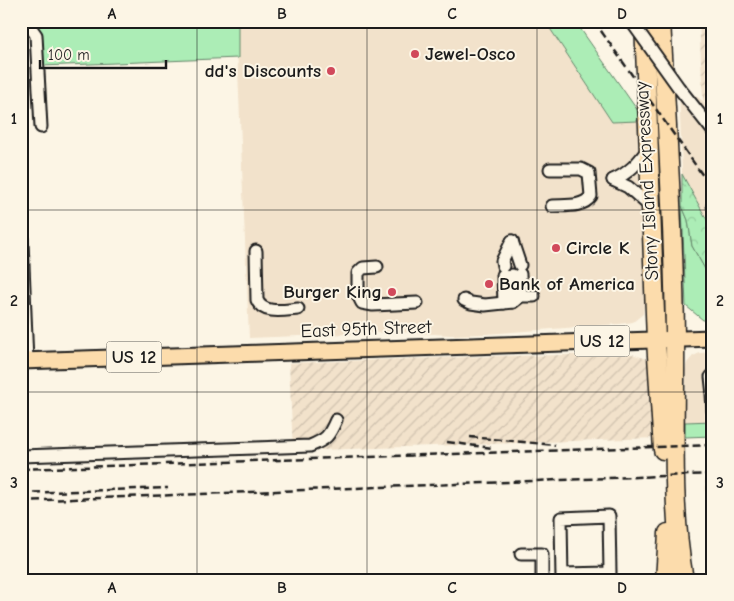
<svg xmlns="http://www.w3.org/2000/svg" width="734" height="601" font-family="'Comic Neue',sans-serif">
<style>
.built{fill:#f2e2cb}
.industrial{fill:url(#industrial-furrows)}
.green{fill:#acedb6;stroke:#648469}
.forest{fill:url(#forest-crowns);stroke:#648469}
.lines{fill:none;stroke-linecap:round;stroke-linejoin:round}
.minor-casing{stroke:#1c1c1c;stroke-width:15}
.major-casing{stroke:#1c1c1c;stroke-width:19}
.highway-casing{stroke:#1c1c1c;stroke-width:21}
.minor{stroke:#fcf5e5;stroke-width:11}
.major{stroke:#fcdcac;stroke-width:15}
.highway{stroke:#fcdcac;stroke-width:18}
.rail{stroke:#1c1c1c;stroke-width:2.5;stroke-dasharray:8 4;stroke-linecap:butt}
.minor-bridge-casing{stroke:#1c1c1c;stroke-width:15;stroke-linecap:butt}
.minor-bridge{stroke:#fcf5e5;stroke-width:11}
.grid{fill:none;stroke:#1c1c1c;stroke-width:1;stroke-opacity:0.55}
.poi-dot{fill:#d1495b;stroke:#fcf5e5;stroke-width:2}
.labels{text-anchor:middle;dominant-baseline:central;stroke-width:4;stroke-linejoin:round;paint-order:stroke}
.shield{fill:#fcf5e5;stroke:#5f5d58;stroke-width:1}
.shield-label{font-size:18px;font-weight:bold;fill:#1c1c1c}
.poi-label{font-size:19px;font-weight:bold;fill:#1c1c1c;stroke:#fcf5e5;text-anchor:start}
.street-label{font-size:19px;fill:#1c1c1c;stroke:#fcf5e5}
.neatline{fill:none;stroke:#1c1c1c;stroke-width:2}
.grid-label{font-size:16px;text-anchor:middle;font-weight:bold;fill:#1c1c1c}
</style>
<defs>
<pattern id="industrial-furrows" width="10" height="10" patternUnits="userSpaceOnUse" patternTransform="scale(1.25)"><rect width="10" height="10" fill="#f2e2cb"/><path d="M-1 1l2-2M0 10L10 0M9 11l2-2" fill="none" stroke="#cfc1ae"/></pattern>
<pattern id="forest-crowns" width="20" height="18" patternUnits="userSpaceOnUse" patternTransform="scale(1.25)"><rect width="20" height="18" fill="#acedb6"/><path d="M2 6a3 3 0 1 1 6 0M12 15a3 3 0 1 1 6 0" fill="none" stroke="#93cb9c"/></pattern>
</defs>
<rect width="100%" height="100%" fill="#fcf5e5"/>
<filter id="ink" filterUnits="userSpaceOnUse"><feTurbulence type="fractalNoise" baseFrequency=".02" numOctaves="2"/><feDisplacementMap in="SourceGraphic" scale="10" xChannelSelector="R" yChannelSelector="G"/><feConvolveMatrix kernelMatrix="1 2 1 2 8 2 1 2 1" color-interpolation-filters="sRGB"/></filter>
<g filter="url(#ink)">
<!-- built -->
<g class="built">
<polygon points="236,21 545,21 612,122 638,121 645,301 643,314 633,322 619,324 486,334 451,335 399,332 249,338"/>
<polygon points="679,84 713,108 713,231 682,174"/>
<polygon points="713,352 713,421 685,422 685,437 681,438 686,395 685,370 687,363 693,356 700,353"/>
</g>
<!-- industrial -->
<g class="industrial">
<polygon points="699,21 713,21 713,108 703,100"/>
<polygon points="632,354 647,359 650,364 656,438 293,451 289,363 496,356"/>
<polygon points="713,478 713,543 709,543 705,479"/>
</g>
<!-- green -->
<g class="green">
<polygon points="26,21 238,21 238,58 42,66"/>
<polygon points="545,21 575,21 638,111 638,121 612,122"/>
<polygon points="682,206 688,220 692,246 713,283 713,320 703,320 686,306"/>
<polygon points="713,421 713,436 685,437 685,422"/>
</g>
<!-- forest -->
<polygon class="forest" points="682,174 713,231 713,283 692,246 688,220 682,206"/>
<g class="lines">
<!-- minor casing -->
<g class="minor-casing">
<g id="minor">
<polyline points="26,21 36,35 41,127"/>
<polyline points="679,88 713,131"/>
<path d="M550 169H581L589 173 591 196C583 208 564 205 552 206"/>
<path d="M613 180C629 173 638 163 648 149"/>
<polyline points="613,180 628,187 651,207"/>
<polyline points="713,205 713,206"/>
<polyline points="21,217 27,361"/>
<polyline points="512,241 520,265"/>
<path d="M256 251 257 300C263 315 285 310 298 309"/>
<polyline points="503,266 502,261 512,241"/>
<polyline points="377,267 363,268 358,273 358,295 362,303 373,305 417,303"/>
<polyline points="520,274 521,296"/>
<polyline points="503,275 504,303"/>
<polyline points="512,275 513,302"/>
<polyline points="464,300 471,303 485,305 513,302 521,296 534,296"/>
<polyline points="713,375 711,377 713,395"/>
<polyline points="712,394 713,411"/>
<path d="M21 456 310 446C327 439 329 436 336 420"/>
<polyline points="521,554 542,554 542,580"/>
<polyline points="562,574 610,573 609,516 561,518 562,580"/>
</g>
</g>
<!-- major casing -->
<g class="major-casing">
<polyline id="major" points="21,361 713,338"/>
</g>
<!-- highway casing -->
<g class="highway-casing">
<g id="highway">
<polyline points="644,21 656,340 663,450"/>
<path d="M661 21C667 127 674 233 675 338 676 419 670 500 684 580"/>
<polyline points="665,580 668,533"/>
</g>
</g>
<!-- minor -->
<use href="#minor" class="minor"/>
<!-- major -->
<use href="#major" class="major"/>
<!-- highway -->
<use href="#highway" class="highway"/>
<!-- rail -->
<g class="rail">
<polyline points="594,21 713,190"/>
<polyline points="470,437 555,445"/>
<polyline points="447,442 492,448"/>
<polyline points="21,469 713,445"/>
<polyline points="21,493 168,488"/>
<polyline points="21,501 713,474"/>
</g>
<!-- minor-bridge casing -->
<g class="minor-bridge-casing">
<polyline id="minor-bridge" points="631,21 679,88"/>
</g>
<!-- minor-bridge -->
<use href="#minor-bridge" class="minor-bridge"/>
</g>
</g>
<!-- grid -->
<path class="grid" d="M197 21V580M367 21V580M537 21V580M21 210H713M21 392H713"/>
<!-- markers -->
<g class="poi-dot">
<circle cx="415" cy="54" r="5"/>
<circle cx="331" cy="71" r="5"/>
<circle cx="556" cy="248" r="5"/>
<circle cx="489" cy="284" r="5"/>
<circle cx="392" cy="292" r="5"/>
</g>
<g class="labels">
<!-- shield labels -->
<g class="shield">
<rect x="574.5" y="325.5" width="55" height="31" rx="4"/>
<rect x="106.5" y="341.5" width="55" height="31" rx="4"/>
</g>
<g class="shield-label">
<text x="602" y="341">US 12</text>
<text x="134" y="357">US 12</text>
</g>
<!-- poi labels -->
<g class="poi-label">
<text x="425" y="54">Jewel-Osco</text>
<text x="321" y="71" text-anchor="end">dd's Discounts</text>
<text x="566" y="248">Circle K</text>
<text x="499" y="284">Bank of America</text>
<text x="382" y="292" text-anchor="end">Burger King</text>
</g>
<!-- street labels -->
<g class="street-label">
<text transform="translate(647 181) rotate(-93)">Stony Island Expressway</text>
<text transform="translate(366 329) rotate(-2)">East 95th Street</text>
</g>
</g>
<!-- margin -->
<rect width="734" height="601" fill="none" stroke="#fcf5e5" stroke-width="55"/>
<!-- scale -->
<path d="M40 60v8h126v-8" fill="none" stroke="#1c1c1c" stroke-width="2.5"/>
<text x="48" y="60" font-size="15" fill="#1c1c1c" stroke="#fcf5e5" stroke-width="4" paint-order="stroke">100 m</text>
<rect x="28" y="28" width="678" height="546" class="neatline"/>
<g class="grid-label">
<text x="112" y="19">A</text>
<text x="282" y="19">B</text>
<text x="452" y="19">C</text>
<text x="622" y="19">D</text>
<text x="14" y="124">1</text>
<text x="720" y="124">1</text>
<text x="14" y="306">2</text>
<text x="720" y="306">2</text>
<text x="14" y="488">3</text>
<text x="720" y="488">3</text>
<text x="112" y="593">A</text>
<text x="282" y="593">B</text>
<text x="452" y="593">C</text>
<text x="622" y="593">D</text>
</g>
</svg>
